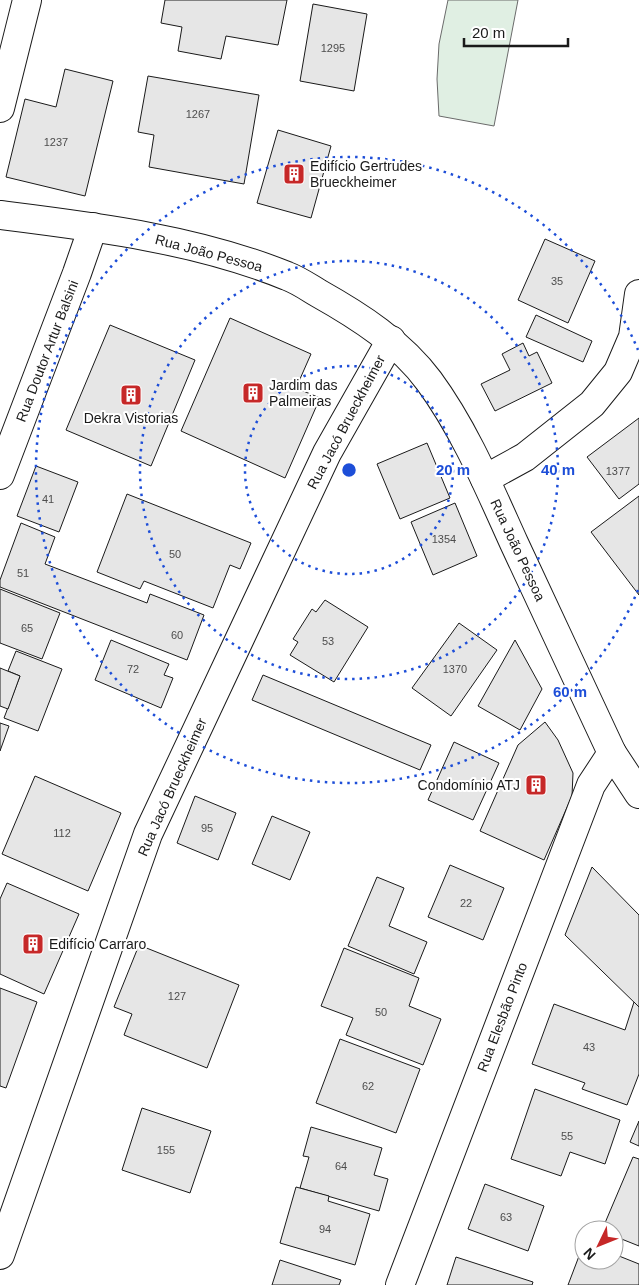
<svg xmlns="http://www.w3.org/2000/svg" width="639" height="1285" font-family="Arial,sans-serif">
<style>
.green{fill:#e0efe3;stroke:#6a6a6a}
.building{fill:#e6e6e6;stroke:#1a1a1a}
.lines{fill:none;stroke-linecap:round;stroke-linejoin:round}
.minor-casing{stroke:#1a1a1a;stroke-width:30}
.secondary-casing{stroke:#1a1a1a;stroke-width:30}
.minor{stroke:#fff;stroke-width:28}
.secondary{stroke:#fff;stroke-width:28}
.ring{fill:none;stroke:#1d4ed8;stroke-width:2.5;stroke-dasharray:2.5 5}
.labels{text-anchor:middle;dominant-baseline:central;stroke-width:4;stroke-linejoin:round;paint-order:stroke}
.number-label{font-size:11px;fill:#4d4d4d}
.poi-label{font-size:14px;fill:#1a1a1a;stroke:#fff;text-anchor:start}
.street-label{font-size:14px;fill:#1a1a1a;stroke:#fff}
.centre{fill:#1d4ed8;stroke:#fff;stroke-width:2.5}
.ring-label{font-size:15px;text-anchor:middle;font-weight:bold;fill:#1d4ed8;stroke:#fff;stroke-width:4;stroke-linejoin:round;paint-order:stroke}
</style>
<rect width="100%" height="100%" fill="#fff"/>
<!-- green -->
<polygon class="green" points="448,0 518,0 494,126 439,116 437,79 439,44"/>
<!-- building -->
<g class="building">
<polygon points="165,0 287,0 278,45 226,36 221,59 178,51 182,27 161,23"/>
<polygon points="313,4 367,14 354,91 300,81"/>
<polygon points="65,69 113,81 85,196 6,177 25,99 56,107"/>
<polygon points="148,76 259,95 244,184 149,167 154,135 138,132"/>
<polygon points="278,130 331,146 311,218 257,203"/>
<polygon points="545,239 595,261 568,323 518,300"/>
<polygon points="536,315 592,341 583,362 526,337"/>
<polygon points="230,318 311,354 296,388 320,398 285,478 181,431"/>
<polygon points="110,325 195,360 151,466 66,430"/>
<polygon points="523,343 529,356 537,352 552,383 495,411 481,384 510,370 502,354"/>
<polygon points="639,418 639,484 619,499 587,457"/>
<polygon points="427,443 450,498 400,519 377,464"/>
<polygon points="36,466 78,482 59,532 17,516"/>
<polygon points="127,494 251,543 240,569 230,565 213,608 144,581 140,589 97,572"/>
<polygon points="639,496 639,595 591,532"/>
<polygon points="455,503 477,556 433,575 411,522"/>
<polygon points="21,523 55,537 45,564 147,603 150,594 204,615 187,660 0,587 0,580"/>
<polygon points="0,589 60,613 42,659 0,643"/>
<polygon points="325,600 368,627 334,682 290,655 298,642 293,639 312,609 316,612"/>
<polygon points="459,623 497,650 451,716 412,688"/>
<polygon points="111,640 169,664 164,675 173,678 161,708 95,680"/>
<polygon points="515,640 542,689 520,730 478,706"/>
<polygon points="16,651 62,669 38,731 4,718 20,676 8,671"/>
<polygon points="0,668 20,676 8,709 0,706"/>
<polygon points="263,675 431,745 420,770 252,700"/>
<polygon points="545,722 558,740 573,773 572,796 544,860 480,831 518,745"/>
<polygon points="0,723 9,726 0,751"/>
<polygon points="454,742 499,763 473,820 428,800"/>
<polygon points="35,776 121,813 88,891 2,854"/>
<polygon points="195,796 236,813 218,860 177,843"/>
<polygon points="272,816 310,832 290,880 252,864"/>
<polygon points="450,865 504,888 483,940 428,917"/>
<polygon points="592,867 639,915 639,1007 565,935"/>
<polygon points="377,877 404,888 389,926 427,942 414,974 348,946"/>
<polygon points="7,883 79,914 44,994 0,974 0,899"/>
<polygon points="139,945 239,985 207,1068 124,1035 132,1014 114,1007"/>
<polygon points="344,948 419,978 409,1006 441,1019 423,1065 346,1035 353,1018 321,1006"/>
<polygon points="0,988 37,1002 6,1088 0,1086"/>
<polygon points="634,1002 639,1007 639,1074 627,1105 582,1089 585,1083 532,1064 554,1004 625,1030"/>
<polygon points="340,1039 420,1069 396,1133 316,1103"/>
<polygon points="535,1089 620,1120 605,1164 570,1152 561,1176 511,1159"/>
<polygon points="142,1108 211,1131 190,1193 122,1170"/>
<polygon points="639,1121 639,1146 630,1142"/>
<polygon points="311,1127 382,1148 374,1175 388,1179 379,1211 300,1188 309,1157 303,1156"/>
<polygon points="633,1157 639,1159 639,1246 614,1236 614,1230 602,1230"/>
<polygon points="485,1184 544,1206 528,1251 468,1229"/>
<polygon points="296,1187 329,1196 328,1201 370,1214 355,1265 280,1243"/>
<polygon points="584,1243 584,1260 614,1260 614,1254 639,1264 639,1285 568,1285"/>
<polygon points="456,1257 533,1282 532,1285 447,1285"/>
<polygon points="280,1260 341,1280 339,1285 272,1285"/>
</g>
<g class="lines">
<!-- minor casing -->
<g class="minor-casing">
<g id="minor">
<polyline points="0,108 27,0"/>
<polyline points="0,475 77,273 93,227"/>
<polyline points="485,479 525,457 592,404 618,372 633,337 639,294"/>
<polyline points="0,1255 148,834 327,453 391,340"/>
<polyline points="400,1285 591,785 612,753"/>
</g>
</g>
<!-- secondary casing -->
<g class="secondary-casing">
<path id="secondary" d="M0 215C96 227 196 239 287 276 298 280 308 287 318 293 359 316 401 343 429 381 465 430 489 488 514 543 547 613 579 683 612 753L639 794"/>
</g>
<!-- minor -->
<use href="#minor" class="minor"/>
<!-- secondary -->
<use href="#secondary" class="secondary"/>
</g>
<!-- distance rings -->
<g class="ring">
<circle cx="349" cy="470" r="104"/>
<circle cx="349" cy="470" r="209"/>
<path d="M638 590A313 313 0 1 1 638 350"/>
</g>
<!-- icons -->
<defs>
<g id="building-square" transform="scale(1.125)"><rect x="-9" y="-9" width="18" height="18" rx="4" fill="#c62828" stroke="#fff"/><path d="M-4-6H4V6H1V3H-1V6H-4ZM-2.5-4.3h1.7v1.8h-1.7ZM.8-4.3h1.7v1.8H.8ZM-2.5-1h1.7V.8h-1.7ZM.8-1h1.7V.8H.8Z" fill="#fff"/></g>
</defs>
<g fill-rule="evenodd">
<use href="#building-square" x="294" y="174"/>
<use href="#building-square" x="253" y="393"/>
<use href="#building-square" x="131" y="395"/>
<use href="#building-square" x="536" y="785"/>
<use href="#building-square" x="33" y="944"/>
</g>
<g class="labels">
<!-- number labels -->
<g class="number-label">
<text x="333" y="48">1295</text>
<text x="198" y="114">1267</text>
<text x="56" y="142">1237</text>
<text x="557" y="281">35</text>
<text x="618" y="471">1377</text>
<text x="48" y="499">41</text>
<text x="444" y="539">1354</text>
<text x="175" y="554">50</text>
<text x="23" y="573">51</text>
<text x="27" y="628">65</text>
<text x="177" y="635">60</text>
<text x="328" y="641">53</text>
<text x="133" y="669">72</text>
<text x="455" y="669">1370</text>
<text x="207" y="828">95</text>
<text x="62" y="833">112</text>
<text x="466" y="903">22</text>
<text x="177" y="996">127</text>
<text x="381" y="1012">50</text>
<text x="589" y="1047">43</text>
<text x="368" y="1086">62</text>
<text x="567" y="1136">55</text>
<text x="166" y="1150">155</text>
<text x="341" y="1166">64</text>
<text x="506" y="1217">63</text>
<text x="325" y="1229">94</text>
</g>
<!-- poi labels -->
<g class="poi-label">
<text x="310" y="166">Edifício Gertrudes<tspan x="310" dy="16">Brueckheimer</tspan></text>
<text x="269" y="385">Jardim das<tspan x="269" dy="16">Palmeiras</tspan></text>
<text x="131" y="418" text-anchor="middle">Dekra Vistorias</text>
<text x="520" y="785" text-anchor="end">Condomínio ATJ</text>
<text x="49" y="944">Edifício Carraro</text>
</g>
<!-- street labels -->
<g class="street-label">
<text transform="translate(209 253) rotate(15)">Rua João Pessoa</text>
<text transform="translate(47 351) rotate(-69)">Rua Doutor Artur Balsini</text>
<text transform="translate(346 422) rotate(-62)">Rua Jacó Brueckheimer</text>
<text transform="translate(518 550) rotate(65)">Rua João Pessoa</text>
<text transform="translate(172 787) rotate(-66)">Rua Jacó Brueckheimer</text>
<text transform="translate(502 1017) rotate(-69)">Rua Elesbão Pinto</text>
</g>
</g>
<circle cx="349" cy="470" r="8" class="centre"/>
<g class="ring-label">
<text x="453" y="475">20 m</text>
<text x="558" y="475">40 m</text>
<text x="570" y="697">60 m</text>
</g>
<!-- north arrow -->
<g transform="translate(599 1245) rotate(227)"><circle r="24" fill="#ffffff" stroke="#a3a3a3"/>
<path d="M0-4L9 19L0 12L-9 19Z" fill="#c62828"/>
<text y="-8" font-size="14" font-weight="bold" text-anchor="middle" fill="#1a1a1a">N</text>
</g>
<!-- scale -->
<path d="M464 38v8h104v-8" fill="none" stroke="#1a1a1a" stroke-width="2.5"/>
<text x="472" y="38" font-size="15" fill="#1a1a1a" stroke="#ffffff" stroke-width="4" paint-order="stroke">20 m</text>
</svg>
